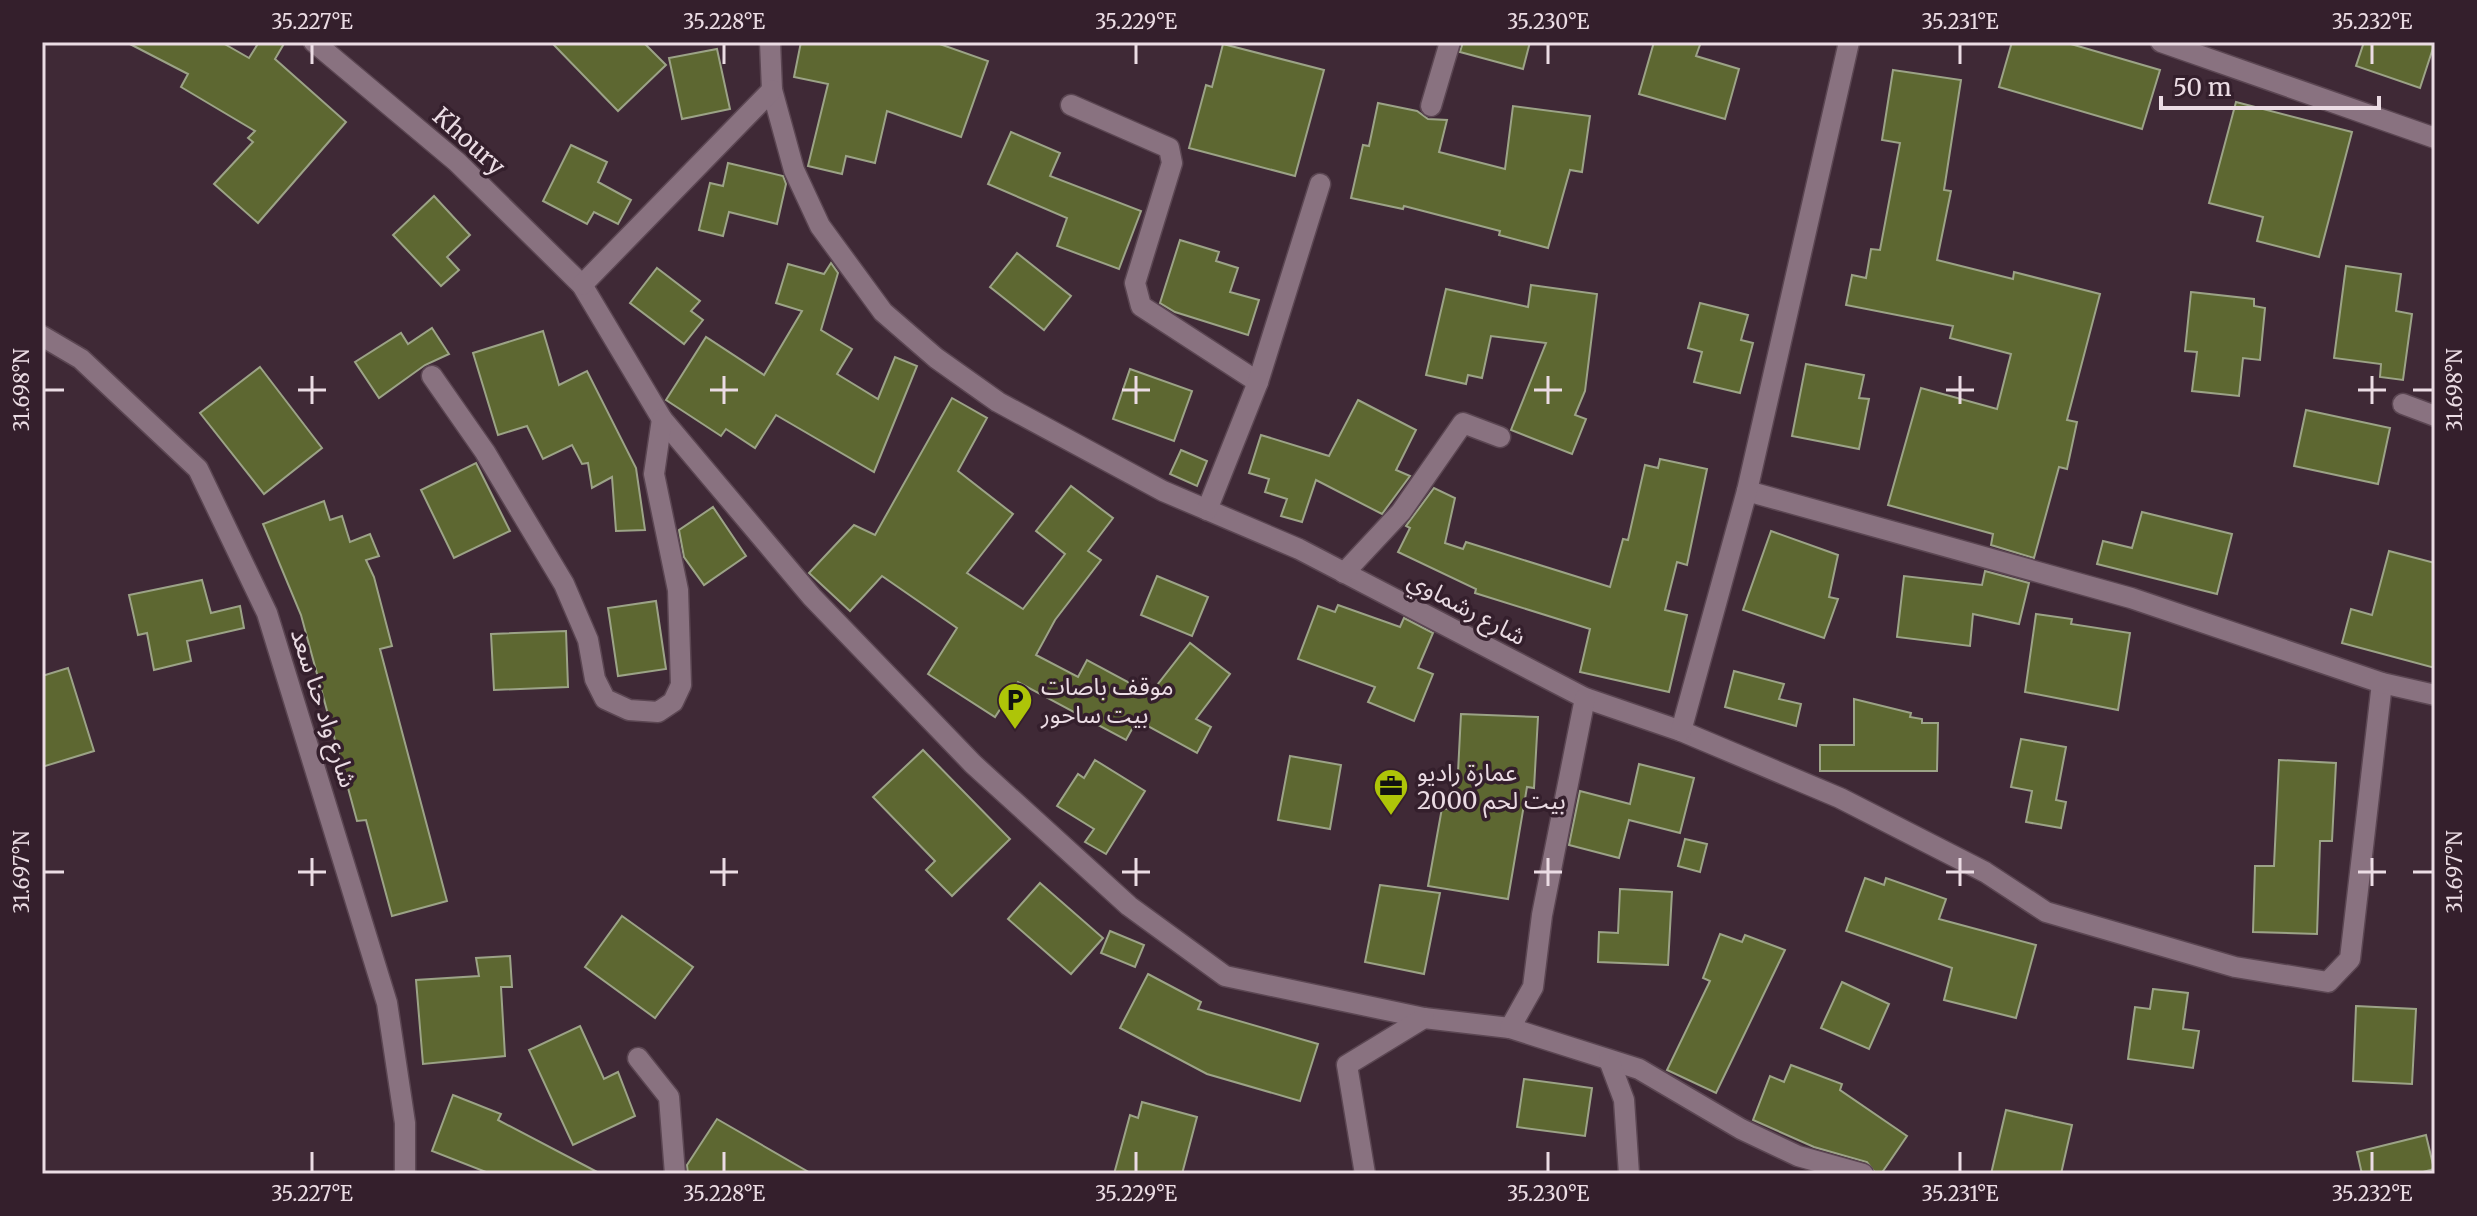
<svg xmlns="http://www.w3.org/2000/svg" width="2477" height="1216" font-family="Merriweather,'Noto Sans Arabic',serif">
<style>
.building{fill:#5d6731;stroke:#9ca387;stroke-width:2}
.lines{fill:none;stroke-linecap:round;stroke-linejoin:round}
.minor-casing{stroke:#5b4652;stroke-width:23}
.minor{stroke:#897280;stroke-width:20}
.ticks{fill:none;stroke:#ebdce4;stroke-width:3}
.labels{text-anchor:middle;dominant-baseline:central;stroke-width:7;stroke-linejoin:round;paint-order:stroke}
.street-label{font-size:24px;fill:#ebdce4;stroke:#341f2c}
.poi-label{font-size:24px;fill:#ebdce4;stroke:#341f2c;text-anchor:start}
.neatline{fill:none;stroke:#ebdce4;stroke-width:3}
.ticks-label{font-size:20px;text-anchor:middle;fill:#ebdce4}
</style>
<rect width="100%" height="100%" fill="#3f2936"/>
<!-- building -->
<g class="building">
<polygon points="126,42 221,42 249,58 259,42 285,42 275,59 346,122 258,223 214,184 253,142 248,138 255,131 181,87 188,74"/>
<polygon points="551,42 643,42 666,65 618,111"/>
<polygon points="801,42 934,42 988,61 961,137 887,111 875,163 846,156 842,174 808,166 828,84 794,77"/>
<polygon points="1463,42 1530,42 1523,69 1460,52"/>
<polygon points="1654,42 1701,42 1696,56 1739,69 1725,119 1639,94"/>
<polygon points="2012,42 2064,42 2160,70 2142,129 1999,87"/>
<polygon points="2364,42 2435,42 2420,88 2356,66"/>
<polygon points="1223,44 1324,70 1295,176 1189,148 1206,85 1212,87"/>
<polygon points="717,49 730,109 682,119 669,58"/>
<polygon points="1893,70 1961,80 1944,190 1951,191 1937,260 2013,279 2014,272 2100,294 2067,420 2077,422 2067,469 2059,467 2034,558 1991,545 1993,534 1888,505 1921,388 1997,409 2011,354 1950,338 1953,326 1846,305 1852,275 1866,278 1871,249 1880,250 1900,143 1882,140"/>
<polygon points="2236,102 2352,132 2319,257 2257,241 2263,217 2209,203"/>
<polygon points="1378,103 1417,111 1428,119 1447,120 1439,152 1505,169 1513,106 1590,116 1582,172 1570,170 1548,248 1499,235 1500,231 1404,206 1403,209 1351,198 1363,145 1369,146"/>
<polygon points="1011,132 1060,153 1050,176 1141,211 1119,269 1057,246 1067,218 988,184"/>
<polygon points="571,145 607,162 598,182 631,200 618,224 594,212 587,224 543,201"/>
<polygon points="728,163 783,176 786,184 777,224 729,212 723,236 699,230 710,183 723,186"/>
<polygon points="434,196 470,235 447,257 459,270 441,286 393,235"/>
<polygon points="1180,240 1219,252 1216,261 1238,268 1230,292 1259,300 1248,335 1175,312 1160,303"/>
<polygon points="1017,253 1071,296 1044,330 990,287"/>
<polygon points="831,263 838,273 821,330 852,349 837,374 878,399 895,357 917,366 874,472 776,415 755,448 726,429 721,436 666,400 706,337 764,375 802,311 776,303 788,264 824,274"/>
<polygon points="2346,266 2401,274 2396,311 2412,314 2403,380 2380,377 2381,364 2334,358"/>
<polygon points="657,268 700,301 691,311 703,320 684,344 630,303"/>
<polygon points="1531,285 1597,294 1585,391 1575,415 1586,419 1572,454 1511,430 1546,343 1491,336 1482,378 1468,375 1466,384 1426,375 1446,289 1528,307"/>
<polygon points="2191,292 2254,299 2254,306 2265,308 2260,360 2243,358 2239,396 2192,391 2197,352 2185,351"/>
<polygon points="1700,303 1748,315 1741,340 1753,343 1740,393 1694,382 1702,352 1688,348"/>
<polygon points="432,328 449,354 425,365 379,398 355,362 401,333 408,344"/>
<polygon points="543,331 559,385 587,371 636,468 645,530 616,531 612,477 592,488 588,463 582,464 572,445 543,459 527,426 498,435 473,353"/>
<polygon points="1806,364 1864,375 1859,398 1869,399 1859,449 1792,436"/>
<polygon points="260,367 322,448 264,494 200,413"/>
<polygon points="1130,369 1192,391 1174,441 1113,419"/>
<polygon points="952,398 987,418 958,471 1013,514 967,573 1023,609 1065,554 1036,531 1071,486 1113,518 1088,551 1101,560 1055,620 1036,655 1078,677 1087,660 1150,694 1190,643 1230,674 1196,719 1211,727 1197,753 1137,720 1126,740 1018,682 995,717 928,674 957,628 882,576 850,611 809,573 854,525 875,535"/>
<polygon points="1358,400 1416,430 1396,470 1410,476 1382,514 1316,480 1302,522 1281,516 1287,499 1265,492 1269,479 1249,473 1261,435 1329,456"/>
<polygon points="2306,410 2390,428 2378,484 2294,466"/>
<polygon points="1181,450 1207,461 1197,486 1170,474"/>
<polygon points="1660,459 1707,469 1687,565 1677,562 1665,610 1687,615 1669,692 1580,672 1590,629 1475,593 1476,589 1398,552 1410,528 1406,526 1434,488 1455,498 1445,543 1463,549 1466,542 1610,587 1623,539 1628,540 1645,465 1658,468"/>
<polygon points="476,463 510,531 454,558 421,490"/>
<polygon points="324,501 330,520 342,516 350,542 370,534 379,556 366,560 374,577 392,646 380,649 447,901 392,916 366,820 357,821 301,615 263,524"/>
<polygon points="713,507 746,556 704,585 684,557 679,530"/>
<polygon points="2142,512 2232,534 2217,594 2097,564 2103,541 2132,548"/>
<polygon points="1771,531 1838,555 1829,597 1838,599 1824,638 1743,610"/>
<polygon points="2389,551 2435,563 2435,668 2342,643 2351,609 2372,615"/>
<polygon points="1985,571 2029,583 2019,624 1973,614 1970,646 1897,637 1904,576 1982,585"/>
<polygon points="1157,576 1208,597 1192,636 1141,615"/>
<polygon points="202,580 211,613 240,606 244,628 187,641 191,661 154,670 147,633 138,635 129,595"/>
<polygon points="656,601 666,669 618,676 608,608"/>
<polygon points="1338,605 1400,627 1404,618 1433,633 1418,668 1433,674 1414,721 1368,702 1375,687 1298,659 1318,606 1335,612"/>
<polygon points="2036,614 2072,619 2071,624 2130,633 2118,710 2025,692"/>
<polygon points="566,631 568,687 494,690 491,634"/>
<polygon points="68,668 94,751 42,767 42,676"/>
<polygon points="1734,671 1784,684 1779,699 1801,704 1796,726 1725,707"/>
<polygon points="1854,699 1911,713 1910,717 1922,719 1922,723 1938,723 1937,771 1820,771 1820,745 1854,745"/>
<polygon points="1461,714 1538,717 1534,788 1527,787 1508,899 1428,886 1442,808 1456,811"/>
<polygon points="2021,739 2066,747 2056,800 2066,802 2061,828 2026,822 2032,791 2011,787"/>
<polygon points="923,750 1010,839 952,896 926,870 935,861 873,797"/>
<polygon points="1290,756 1341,765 1330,829 1278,820"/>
<polygon points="1095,760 1145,791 1106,854 1085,842 1094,829 1057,806 1078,774 1084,778"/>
<polygon points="2279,760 2336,763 2332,841 2320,841 2317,934 2253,932 2255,866 2274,866"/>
<polygon points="1639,764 1694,778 1680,833 1629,820 1619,858 1569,845 1580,791 1630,804"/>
<polygon points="1685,839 1707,844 1700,872 1678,866"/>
<polygon points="1865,878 1884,885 1886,878 1946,899 1939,919 2036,945 2016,1018 1944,1000 1952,968 1846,931"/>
<polygon points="1040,883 1103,938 1071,974 1008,919"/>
<polygon points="1380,885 1440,893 1424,974 1365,962"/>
<polygon points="1620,889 1672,892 1668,965 1598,962 1599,932 1618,933"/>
<polygon points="622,916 693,967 655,1018 585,967"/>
<polygon points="1110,931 1144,945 1135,967 1101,953"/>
<polygon points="1720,934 1742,942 1745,935 1785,950 1716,1093 1667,1070 1710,981 1703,978"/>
<polygon points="510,956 512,987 501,987 505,1056 423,1064 416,980 479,976 476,958"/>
<polygon points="1148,974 1201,1002 1198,1009 1318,1044 1300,1101 1207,1074 1120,1028"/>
<polygon points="1842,982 1889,1004 1869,1049 1821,1028"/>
<polygon points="2153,989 2188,993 2183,1029 2199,1031 2193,1068 2128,1059 2135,1007 2150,1009"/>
<polygon points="2356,1006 2416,1009 2412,1084 2353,1081"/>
<polygon points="580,1026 604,1079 618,1072 635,1116 573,1145 529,1050"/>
<polygon points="1791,1065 1842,1084 1840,1090 1907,1136 1881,1174 1876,1174 1867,1162 1814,1147 1753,1120 1770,1076 1784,1082"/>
<polygon points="1524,1079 1592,1088 1585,1136 1517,1127"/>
<polygon points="453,1095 501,1114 498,1120 601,1174 491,1174 432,1151"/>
<polygon points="1142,1102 1197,1117 1182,1174 1114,1174 1130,1115 1138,1118"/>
<polygon points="2006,1110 2072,1125 2061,1174 1991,1174"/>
<polygon points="717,1119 812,1174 688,1174 687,1165"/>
<polygon points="2426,1135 2434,1169 2416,1174 2362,1174 2357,1152"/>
</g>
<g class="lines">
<!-- minor casing -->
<g class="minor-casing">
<g id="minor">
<polyline points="314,42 457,162 582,285 662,419 812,597 973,764 1129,906 1225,976 1424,1018 1510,1028 1639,1069 1741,1129 1798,1156 1863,1174"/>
<polyline points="770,42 772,90 794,170 820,226 883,312 936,358 998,402 1163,491 1299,549 1585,698 1681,731 1840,798 1985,872 2046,912 2235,967 2328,982 2350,959 2382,683"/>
<polyline points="2161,42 2435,138"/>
<polyline points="1071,105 1169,148 1172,163 1135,283 1141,306 1258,382"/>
<polyline points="1431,106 1450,42"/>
<polyline points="582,285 772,90"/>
<polyline points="42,336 81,359 198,469 267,613 387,1003 405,1123 405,1174"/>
<polyline points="432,376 485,452 564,584 588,640 595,679 605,699 629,710 658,712 673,702 681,685 678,590 654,474 662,419"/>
<polyline points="2403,404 2435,416"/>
<polyline points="1747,491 2131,598 2382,683 2435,695"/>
<polyline points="1207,510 1258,382 1320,184"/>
<polyline points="1344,573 1401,512 1463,423 1500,437"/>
<polyline points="1681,731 1747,491 1849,42"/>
<polyline points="1510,1028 1533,987 1542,915 1585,698"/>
<polyline points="638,1058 669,1097 675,1174"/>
<polyline points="1609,1060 1624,1100 1629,1174"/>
<polyline points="1365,1174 1347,1065 1424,1018"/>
</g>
</g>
<!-- minor -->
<use href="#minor" class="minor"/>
</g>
<!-- ticks -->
<path class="ticks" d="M312 44V64M724 44V64M1136 44V64M1548 44V64M1960 44V64M2372 44V64M312 376V404M724 376V404M1136 376V404M1548 376V404M1960 376V404M2372 376V404M44 390H64M298 390H326M710 390H738M1122 390H1150M1534 390H1562M1946 390H1974M2358 390H2386M2413 390H2433M312 858V886M724 858V886M1136 858V886M1548 858V886M1960 858V886M2372 858V886M44 872H64M298 872H326M710 872H738M1122 872H1150M1534 872H1562M1946 872H1974M2358 872H2386M2413 872H2433M312 1152V1172M724 1152V1172M1136 1152V1172M1548 1152V1172M1960 1152V1172M2372 1152V1172"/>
<!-- icons -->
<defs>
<g id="parking-pin" transform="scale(1.8)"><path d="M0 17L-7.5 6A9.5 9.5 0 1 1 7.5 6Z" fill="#aec508" stroke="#341f2c"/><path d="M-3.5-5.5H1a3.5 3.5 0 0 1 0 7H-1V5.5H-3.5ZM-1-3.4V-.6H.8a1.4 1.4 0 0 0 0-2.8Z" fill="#111"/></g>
<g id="office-pin" transform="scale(1.8)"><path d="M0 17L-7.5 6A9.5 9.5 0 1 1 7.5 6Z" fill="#aec508" stroke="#341f2c"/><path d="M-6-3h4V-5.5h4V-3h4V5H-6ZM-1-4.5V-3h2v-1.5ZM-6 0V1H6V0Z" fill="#111"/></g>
</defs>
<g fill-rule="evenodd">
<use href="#parking-pin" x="1015" y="700"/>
<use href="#office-pin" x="1391" y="786"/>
</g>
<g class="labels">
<!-- street labels -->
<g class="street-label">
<text transform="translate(469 141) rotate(42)">Khoury</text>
<text transform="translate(1467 608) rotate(28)">شارع رشماوي</text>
<text transform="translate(324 708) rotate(72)">شارع واد حنا سعد</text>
</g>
<!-- poi labels -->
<g class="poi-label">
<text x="1041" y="686">موقف باصات<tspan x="1041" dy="28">بيت ساحور</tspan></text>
<text x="1417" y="772">عمارة راديو<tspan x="1417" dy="28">بيت لحم 2000</tspan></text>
</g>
</g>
<!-- border -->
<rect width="2477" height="1216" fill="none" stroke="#341f2c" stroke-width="88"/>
<!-- scale -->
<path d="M2161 96v12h218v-12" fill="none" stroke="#ebdce4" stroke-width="4"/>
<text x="2173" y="96" font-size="24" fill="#ebdce4" stroke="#341f2c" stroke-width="6" paint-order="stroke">50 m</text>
<rect x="44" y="44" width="2389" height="1128" class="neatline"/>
<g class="ticks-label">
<text x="312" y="29">35.227°E</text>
<text x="724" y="29">35.228°E</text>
<text x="1136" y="29">35.229°E</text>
<text x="1548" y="29">35.230°E</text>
<text x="1960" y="29">35.231°E</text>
<text x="2372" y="29">35.232°E</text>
<text transform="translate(22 390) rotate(-90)" y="7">31.698°N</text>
<text transform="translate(2455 390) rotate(-90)" y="7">31.698°N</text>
<text transform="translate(22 872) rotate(-90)" y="7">31.697°N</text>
<text transform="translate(2455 872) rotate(-90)" y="7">31.697°N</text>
<text x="312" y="1201">35.227°E</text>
<text x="724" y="1201">35.228°E</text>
<text x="1136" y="1201">35.229°E</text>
<text x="1548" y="1201">35.230°E</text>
<text x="1960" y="1201">35.231°E</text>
<text x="2372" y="1201">35.232°E</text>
</g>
</svg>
